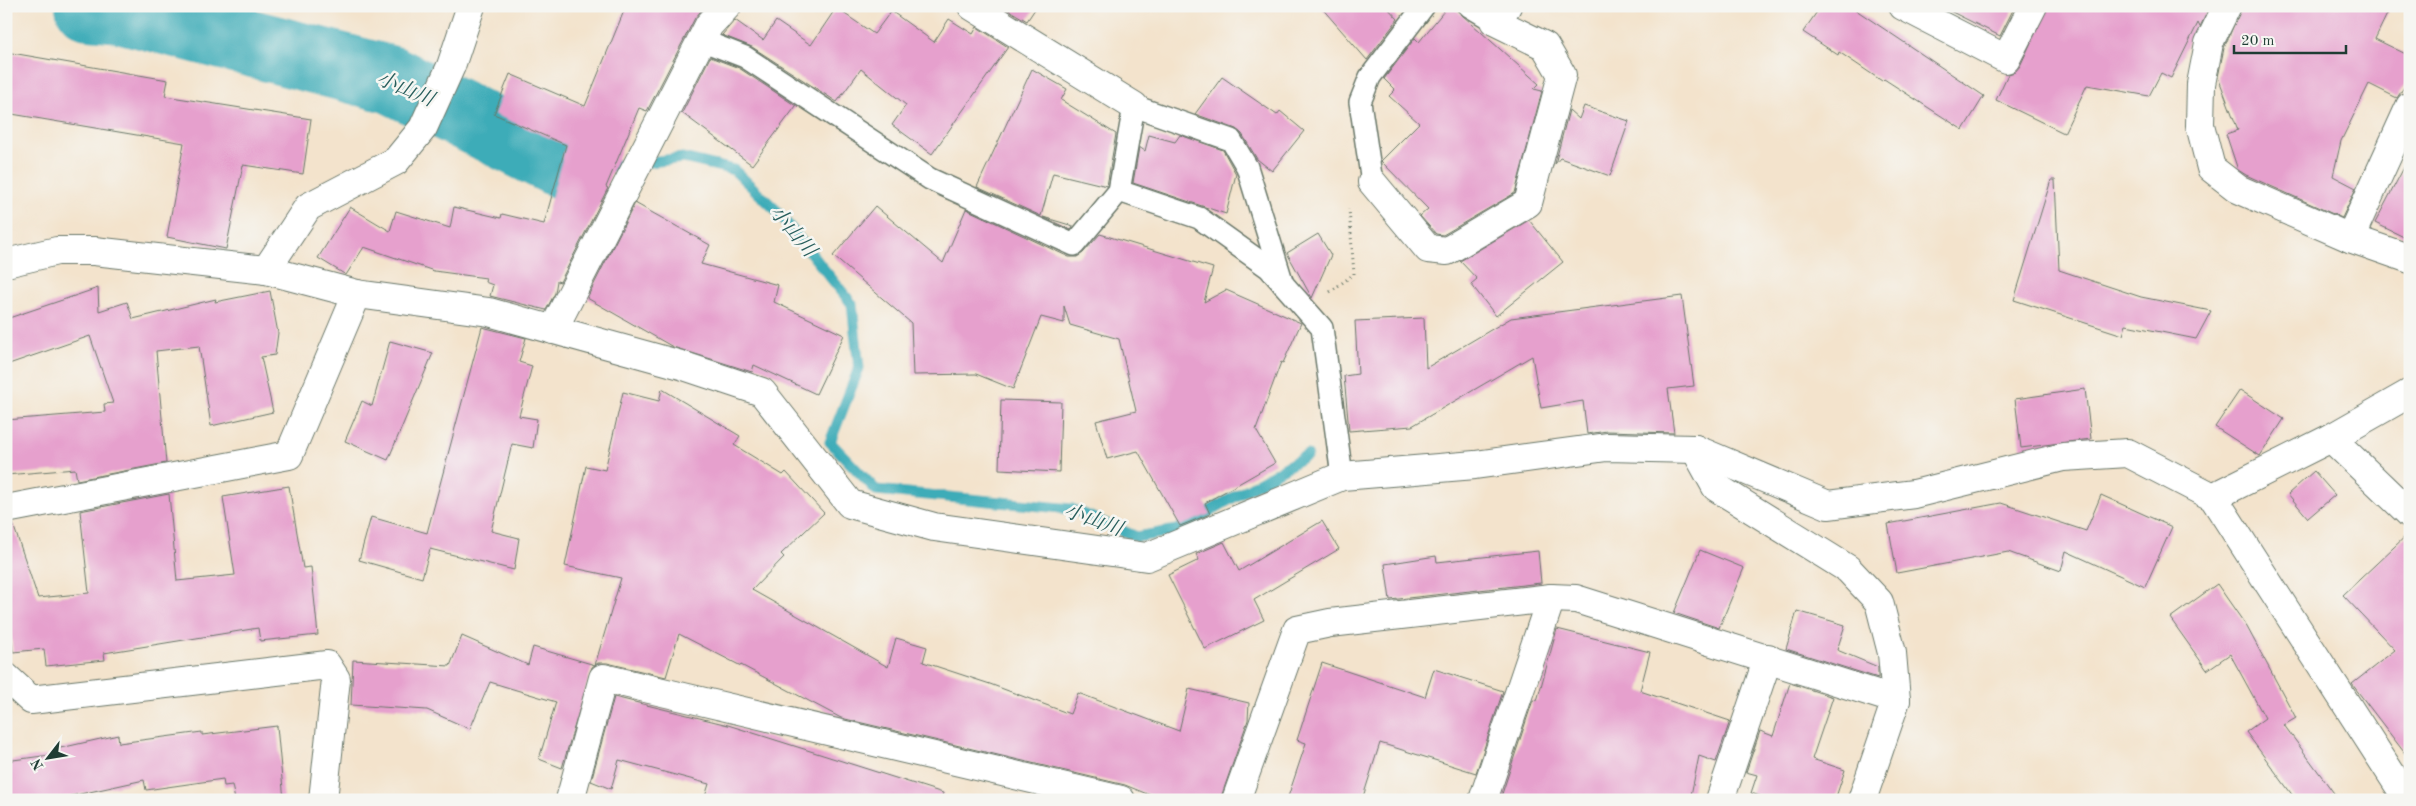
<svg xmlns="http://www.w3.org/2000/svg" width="2416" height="806" font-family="'Old Standard TT','Noto Serif JP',serif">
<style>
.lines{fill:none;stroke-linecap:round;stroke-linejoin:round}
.stream{stroke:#3cacb8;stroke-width:11}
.river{stroke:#3cacb8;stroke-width:68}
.building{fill:#e6a0cd}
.service-casing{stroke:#697769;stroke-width:24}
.minor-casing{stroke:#697769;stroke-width:30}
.path{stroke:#697769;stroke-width:3;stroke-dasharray:1 4;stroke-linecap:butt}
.service{stroke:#fff;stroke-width:21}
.minor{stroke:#fff;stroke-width:28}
.labels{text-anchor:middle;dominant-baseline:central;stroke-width:5;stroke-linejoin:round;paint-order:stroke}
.water-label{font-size:20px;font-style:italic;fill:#285e5c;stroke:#f6f6f2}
</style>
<rect width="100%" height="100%" fill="#f6f6f2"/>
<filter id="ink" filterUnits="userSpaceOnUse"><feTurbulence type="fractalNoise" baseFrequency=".02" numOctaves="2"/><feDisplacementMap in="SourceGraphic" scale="10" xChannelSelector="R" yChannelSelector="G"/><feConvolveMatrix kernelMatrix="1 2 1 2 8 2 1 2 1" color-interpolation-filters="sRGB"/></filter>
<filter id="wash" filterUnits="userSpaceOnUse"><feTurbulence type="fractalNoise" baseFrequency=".0096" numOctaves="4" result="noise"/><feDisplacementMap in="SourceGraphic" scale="20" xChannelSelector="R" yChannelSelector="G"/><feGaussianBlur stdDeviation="1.12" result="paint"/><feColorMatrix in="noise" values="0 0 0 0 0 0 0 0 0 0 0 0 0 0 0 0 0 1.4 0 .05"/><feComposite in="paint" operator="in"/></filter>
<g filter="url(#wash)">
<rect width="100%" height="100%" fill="#f3e3cc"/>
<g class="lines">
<!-- stream -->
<polyline class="stream" points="601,168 683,158 734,170 776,210 852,304 859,368 830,442 876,490 1072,509 1137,537 1177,530 1307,455"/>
<!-- river -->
<polyline class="river" points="89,6 120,9 392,80 574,171"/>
</g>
<g id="blocks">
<!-- building -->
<g class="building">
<polygon points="626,6 705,6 695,18 647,111 639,108 606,187 608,188 560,282 557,281 555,293 546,310 490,296 493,285 485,282 486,278 434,271 364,247 346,275 318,258 350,207 390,231 396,211 450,228 454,207 501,218 502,214 544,224 566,145 494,114 510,74 585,106"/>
<polygon points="1002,6 1037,6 1027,21"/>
<polygon points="1320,6 1386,6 1398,19 1367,60"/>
<polygon points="1448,6 1452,6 1539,84 1534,89 1542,91 1515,193 1443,235 1436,234 1420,216 1428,209 1381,161 1419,123 1389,96 1395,90 1384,79 1415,38 1419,42"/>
<polygon points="1821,6 1850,6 1984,96 1963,130 1884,79 1882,81 1839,52 1838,55 1803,32"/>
<polygon points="1940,6 2015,6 2000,36"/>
<polygon points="2048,6 2210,6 2200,27 2198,23 2171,78 2161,73 2149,96 2087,85 2064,133 1996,100 2008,74 2015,72 2020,66"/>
<polygon points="2242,6 2391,6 2375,39 2410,56 2410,78 2397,98 2369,84 2341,141 2333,176 2356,188 2342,218 2246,175 2238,170 2226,134 2238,130 2218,77 2224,48"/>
<polygon points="836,8 874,34 891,11 934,42 949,19 973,34 977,27 1008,47 932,154 892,125 906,105 861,69 837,102 752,47 722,35 735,20 763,40 776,21 811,45"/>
<polygon points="6,52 168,80 165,96 311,119 303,174 243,165 226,249 167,237 184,143 6,113"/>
<polygon points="710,57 739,68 796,106 752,165 682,113"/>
<polygon points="1032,69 1067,89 1061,100 1116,134 1107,186 1053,173 1041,216 977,187"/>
<polygon points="1222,77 1277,115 1280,111 1304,131 1272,171 1257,159 1242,134 1236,129 1195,114"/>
<polygon points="1584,106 1629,121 1610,176 1560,158 1555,164 1569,110 1579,119"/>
<polygon points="1149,135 1175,142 1180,135 1223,150 1236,174 1226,214 1133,183 1139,147 1145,151"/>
<polygon points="2410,156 2410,240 2375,223"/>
<polygon points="2051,180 2055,180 2059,270 2141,297 2211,311 2196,339 2126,325 2123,335 2014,300"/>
<polygon points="635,203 710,245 701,264 778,285 774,302 844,335 816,394 754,365 752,372 673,347 587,298"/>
<polygon points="875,206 943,263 966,209 1069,257 1077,257 1083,253 1100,234 1213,268 1204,302 1226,290 1301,323 1283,363 1281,362 1256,430 1275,463 1205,503 1210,514 1180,526 1138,451 1107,459 1096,421 1136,411 1119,339 1070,325 1064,306 1064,323 1041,317 1013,389 976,374 913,375 911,323 833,256"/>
<polygon points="1043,217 1073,226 1071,230"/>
<polygon points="1529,220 1563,262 1496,316 1471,284 1477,279 1460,261"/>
<polygon points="1318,234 1331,255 1312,298 1287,253"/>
<polygon points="98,288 99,311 127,302 133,319 216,299 215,302 270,291 278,333 275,355 261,357 273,412 211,426 199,346 156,351 166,463 77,480 75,469 6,475 6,420 105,412 104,404 113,403 90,336 6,365 6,319"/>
<polygon points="1682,296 1694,386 1668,389 1674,433 1607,431 1587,434 1583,401 1541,408 1532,356 1412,426 1349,431 1344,376 1358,374 1355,321 1424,318 1426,368 1511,318"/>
<polygon points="482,327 526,338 519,362 532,366 519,416 537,419 533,448 512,444 491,531 519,538 514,570 430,549 422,578 359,560 371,517 427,533"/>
<polygon points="390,341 433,353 388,460 345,441 362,401 372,406"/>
<polygon points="662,389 740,436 734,445 783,475 786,472 824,513 781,554 784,557 752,590 888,667 896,638 927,647 923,662 990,684 1070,714 1078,693 1179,731 1189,689 1249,703 1248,720 1220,800 1162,800 1125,785 841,718 741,665 741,666 679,634 666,677 607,663 598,663 592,667 562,768 539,759 556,702 490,682 470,729 427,710 351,705 353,660 450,666 462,636 528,665 533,647 595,665 621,578 565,566 586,466 605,470 623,392 659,401"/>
<polygon points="2085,389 2091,439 2021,448 2015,399"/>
<polygon points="2240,390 2284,419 2260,456 2215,427"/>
<polygon points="1001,400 1061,402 1059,472 999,469"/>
<polygon points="2314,471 2335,495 2308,518 2288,494"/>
<polygon points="289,486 303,568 311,567 318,635 260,641 258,628 104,653 105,660 46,666 44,649 13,652 6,592 6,524 13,524 38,598 89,593 80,511 169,494 177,581 235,575 223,497"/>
<polygon points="2101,495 2172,527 2145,587 2066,551 2061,571 2008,552 1897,573 1888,524 2001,503 2086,531"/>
<polygon points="1322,521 1339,549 1254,600 1264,620 1205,649 1168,575 1199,560 1196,554 1224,542 1239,571"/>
<polygon points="2410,532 2410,760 2352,684 2395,650 2343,595"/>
<polygon points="1700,550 1744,568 1719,628 1674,613"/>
<polygon points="1538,551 1541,583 1390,600 1385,564 1436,556 1437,562"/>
<polygon points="2217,584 2247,627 2296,718 2284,725 2339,800 2296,800 2246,732 2265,718 2230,654 2207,670 2170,618"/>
<polygon points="1797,611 1845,625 1837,650 1878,667 1878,678 1786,649"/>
<polygon points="1557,629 1650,652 1640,691 1730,721 1716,762 1699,756 1690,800 1500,800 1533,700 1537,701"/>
<polygon points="1322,663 1425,697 1434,669 1503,691 1476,773 1380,743 1362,800 1287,800 1306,743 1297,740"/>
<polygon points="1790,683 1833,697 1812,759 1845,770 1835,800 1771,800 1751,793 1757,775 1746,772 1760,731 1773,736"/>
<polygon points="614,697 728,725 943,793 942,800 704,800 709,784 619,760 611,789 591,781"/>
<polygon points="277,726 284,800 235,800 232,785 224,786 223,779 146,790 144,780 53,800 6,800 6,761 57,754 56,749 118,735 119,743 202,732 202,735"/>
</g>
</g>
</g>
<g filter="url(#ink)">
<use href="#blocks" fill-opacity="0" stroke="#697769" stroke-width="1"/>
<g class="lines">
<!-- service casing -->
<g class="service-casing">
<g id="service">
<polyline points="1469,6 1494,21"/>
<polyline points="701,40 745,57 930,179 1074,245 1119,191 1134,106 1231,140 1247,167 1283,284"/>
<polyline points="1372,182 1360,102 1370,77 1424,6"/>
<polyline points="1119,191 1199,218 1269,268 1322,328 1342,476"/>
</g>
</g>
<!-- minor casing -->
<g class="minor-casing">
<g id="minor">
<polyline points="972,6 1134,106"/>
<polyline points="1903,6 2006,59 2033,6"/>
<polyline points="2227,6 2209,43 2201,84 2200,125 2211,168 2238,189 2350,238 2410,259"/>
<polyline points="1372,182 1428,249 1447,251 1528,203 1562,75 1545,46 1494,21 1507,6"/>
<polyline points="2350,238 2410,106"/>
<polyline points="6,263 57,251 94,251 266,270 357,294 489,312 681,365 762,392 850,504 934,527 1147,557 1342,476 1475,465 1607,447 1695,449 1828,505 1914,494 2063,457 2128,453 2213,497 2408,800"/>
<polyline points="266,270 308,207 396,161 423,128 451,66 471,6"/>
<polyline points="553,330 709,25 727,6"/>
<polyline points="2331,438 2410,514"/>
<polyline points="1695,449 1716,487 1848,569 1879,602 1892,653 1896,700 1862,800"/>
<polyline points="2213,497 2331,438 2410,393"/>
<polyline points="6,509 289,455 357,294"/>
<polyline points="6,677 31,700 327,665 336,679 323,800"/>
<polyline points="570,800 603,678 1121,800"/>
<polyline points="1236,800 1297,630 1330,623 1551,598 1576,599 1896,700"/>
<polyline points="1483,800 1551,598"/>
<polyline points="1720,800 1768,658"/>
</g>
</g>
<!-- path -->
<polyline class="path" points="1330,292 1354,274 1349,209"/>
<!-- service -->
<use href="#service" class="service"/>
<!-- minor -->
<use href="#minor" class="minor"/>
</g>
</g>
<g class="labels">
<!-- water labels -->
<g class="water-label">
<text transform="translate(405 90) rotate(23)">小山川</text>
<text transform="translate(792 232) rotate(50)">小山川</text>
<text transform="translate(1093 521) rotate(20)">小山川</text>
</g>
</g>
<!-- margin -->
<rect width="2416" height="806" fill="none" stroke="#f6f6f2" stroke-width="25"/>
<!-- north arrow -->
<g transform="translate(48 758) rotate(239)" stroke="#f6f6f2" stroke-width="4" paint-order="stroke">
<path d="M0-4L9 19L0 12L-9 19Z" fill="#1f3d34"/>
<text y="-8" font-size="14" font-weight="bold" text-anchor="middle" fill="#1f3d34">N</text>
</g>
<!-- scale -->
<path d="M2234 45v8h112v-8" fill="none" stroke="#1f3d34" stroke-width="2.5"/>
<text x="2241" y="45" font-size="15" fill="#1f3d34" stroke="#f6f6f2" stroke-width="4" paint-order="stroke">20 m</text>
</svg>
